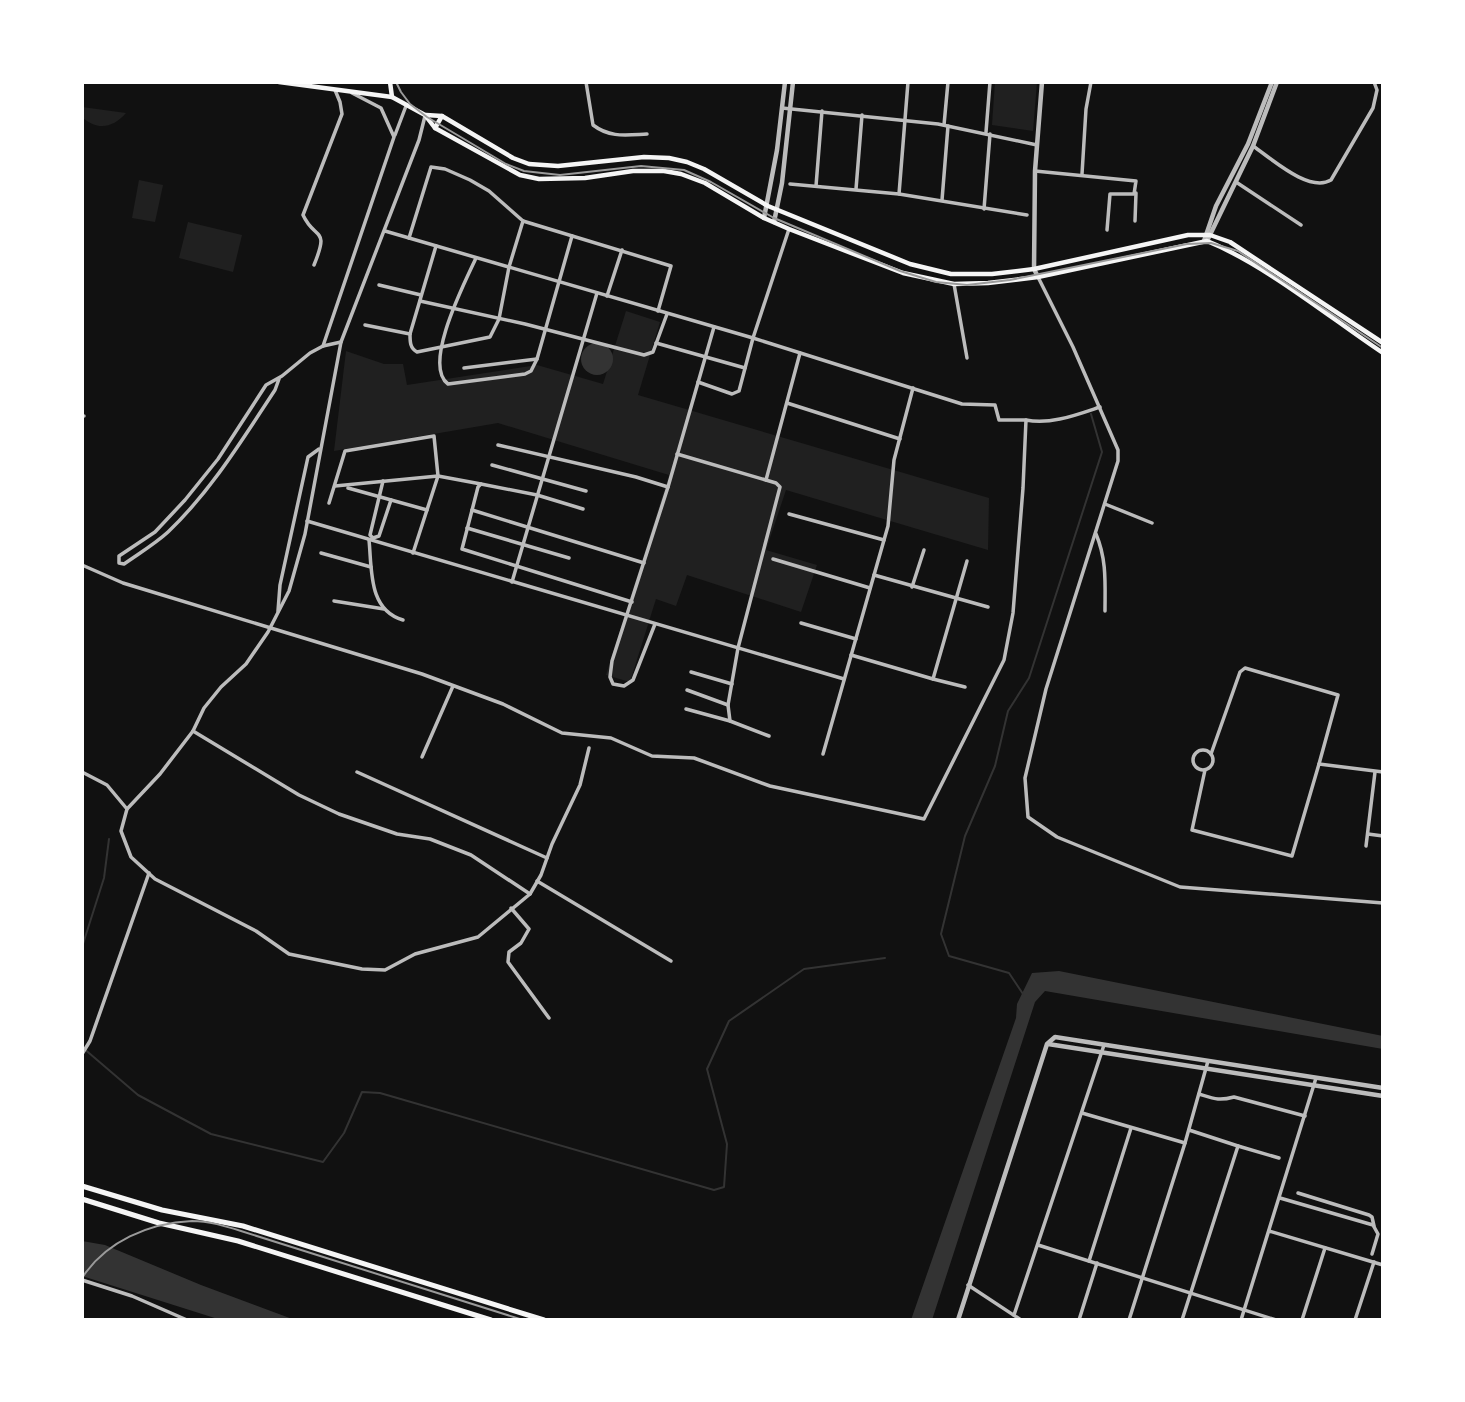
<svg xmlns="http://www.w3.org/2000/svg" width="1465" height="1402" font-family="Montserrat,sans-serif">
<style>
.green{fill:#202020}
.water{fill:#333}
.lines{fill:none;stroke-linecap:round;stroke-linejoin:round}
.stream{stroke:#333;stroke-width:2}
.minor{stroke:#bcbcbc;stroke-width:3.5}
.tertiary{stroke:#bcbcbc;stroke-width:4.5}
.secondary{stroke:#f5f5f5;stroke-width:4.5}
.primary{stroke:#f5f5f5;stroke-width:5}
.rail{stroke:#9a9a9a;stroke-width:2}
</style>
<rect width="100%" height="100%" fill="#111"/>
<!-- green -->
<g class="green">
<polygon points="995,82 1037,82 1033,131 992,125"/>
<path d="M82 107 126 113C113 128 97 131 82 117Z"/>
<polygon points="139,180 163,185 155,222 132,218"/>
<polygon points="188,222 242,235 233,272 179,258"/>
<polygon points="626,311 660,322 638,395 989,498 988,550 786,490 766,550 817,565 801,612 687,575 676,606 656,599 630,682 606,675 669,475 498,423 334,451 346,351 384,364 403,364 407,385 537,365 603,384"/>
</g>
<!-- water -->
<g class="water">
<circle cx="597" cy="359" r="16"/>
<polygon points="1059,971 1383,1036 1383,1049 1045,991 1035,1002 932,1320 911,1320 1016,1018 1017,1004 1032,973"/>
<polygon points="82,1241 105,1245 201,1285 295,1320 221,1320 82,1276"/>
</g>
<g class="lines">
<!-- stream -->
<g class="stream">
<polyline points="82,947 104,878 109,839"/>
<polyline points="1023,994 1009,973 949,956 941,934 965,836 995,766 1008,711 1029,678 1102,452 1091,414"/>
<polyline points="82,1047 138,1095 211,1134 323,1162 344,1133 362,1092 380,1093 714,1190 724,1187 727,1144 707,1069 729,1021 804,969 885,958"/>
</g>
<!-- minor -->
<g class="minor">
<path d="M586 82 593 125C610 138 626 135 647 134"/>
<polyline points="782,108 938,124 1037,145"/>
<polyline points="425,116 419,140 341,342 305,534 289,591 268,632 246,664 221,687 204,708 193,731 160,774 127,809 121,831 131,857 155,879 256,931 289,954 362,969 385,970 415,954 478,937 530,894 541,875 552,844 580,785 589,748"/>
<polyline points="944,125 948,82"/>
<polyline points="986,132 990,82"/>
<polyline points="395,135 406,106"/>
<path d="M1253 146C1272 159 1309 193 1331 180L1373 108 1377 90 1374 82"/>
<polyline points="1035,171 1136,181 1134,194 1110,194 1107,230"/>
<polyline points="1082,174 1086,109 1091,82"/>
<polyline points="1236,182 1301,225"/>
<polyline points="790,184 899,194 1027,215"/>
<polyline points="816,186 822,111"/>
<polyline points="856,189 862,115"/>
<polyline points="899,194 908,82"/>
<polyline points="942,200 948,126"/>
<polyline points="984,209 990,134"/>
<polyline points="1135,221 1136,193"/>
<polyline points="385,231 753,338 962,404 995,405 999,420 1026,420"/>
<polyline points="409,238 431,167 445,169 470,180 489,191 523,221 671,266 658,311"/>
<path d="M436 246 410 334C410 342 410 348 417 352L490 337 499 319 509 267 523 221"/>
<path d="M476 258C465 282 422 365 448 384L525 374 531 371 537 359 572 236"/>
<path d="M314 265C330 226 315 241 303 215L342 114 340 102 335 90"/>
<polyline points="1038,277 1073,347 1118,450 1118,461 1046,689 1025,778 1028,817 1057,837 1180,887 1383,903"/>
<polyline points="954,284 967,358"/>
<polyline points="379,285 421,295"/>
<polyline points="607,296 622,250"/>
<polyline points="420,301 525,324 644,355 653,352 667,314"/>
<polyline points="365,325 410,334"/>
<polyline points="656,343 745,368"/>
<polyline points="323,346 394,137 381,108 352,93"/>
<polyline points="464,368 537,359"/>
<path d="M279 379 275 390C242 440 211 491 168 532 155 544 138 554 124 564L119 563V556L155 532 185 500 218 459 266 385 282 376 310 353 323 346 341 342"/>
<polyline points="698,382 732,394 739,391 753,338 789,229"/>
<polyline points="787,403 900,439"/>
<polyline points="82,416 84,416"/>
<polyline points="498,445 636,477 668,487"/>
<polyline points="677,454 776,483 780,487 738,648 728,705 730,721 769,736"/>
<polyline points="492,465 586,491"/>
<polyline points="766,480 800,353"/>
<polyline points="383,481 370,535 373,538 379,536 391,500"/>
<polyline points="335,486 438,476 481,484"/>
<polyline points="348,488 427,510"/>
<polyline points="329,503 345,451 434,436 438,476 413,553"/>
<polyline points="1105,504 1152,523"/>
<polyline points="583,509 537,495 481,484 478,487 462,549 632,602"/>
<polyline points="472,510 644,563"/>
<polyline points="789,514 884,540"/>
<polyline points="307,521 844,679"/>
<polyline points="1383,524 1383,532"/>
<polyline points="467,528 569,558"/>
<path d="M1096 534C1107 560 1105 584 1105 611"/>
<path d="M369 540C372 569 368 610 403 620"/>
<polyline points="321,553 371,567"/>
<polyline points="773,559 870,588"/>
<path d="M82 565 123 583 422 674 503 704 562 733 611 738 652 756 694 758 770 786 924 819 1004 660 1013 613 1023 488 1026 420C1050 425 1076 415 1100 407"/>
<polyline points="874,575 988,607"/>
<polyline points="512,582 597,293"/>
<polyline points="912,587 924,550"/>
<polyline points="334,601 384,609"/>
<polyline points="278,611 280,585 308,457 319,449"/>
<polyline points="801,623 856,639"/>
<polyline points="655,624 633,680 624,686 613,684 610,677 612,661 668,487 714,327"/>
<polyline points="851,655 933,679 967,561"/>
<polyline points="691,672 732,684"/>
<polyline points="933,679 965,687"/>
<polyline points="687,690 728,705"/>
<polyline points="686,709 730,721"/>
<polyline points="193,731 299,795 339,814 397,834 430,839 471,855 530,894"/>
<circle cx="1203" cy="760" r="10"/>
<polyline points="823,754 888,526 894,460 913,388"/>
<polyline points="1211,754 1240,672 1245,668 1338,695 1319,764"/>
<polyline points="422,757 453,686"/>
<polyline points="1205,770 1192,830 1292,856 1319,764 1383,772"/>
<polyline points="82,772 107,785 127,809"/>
<polyline points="357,772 547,858"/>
<polyline points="1368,834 1383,836"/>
<polyline points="1366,846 1375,772"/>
<polyline points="537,881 671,961"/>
<polyline points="511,908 529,929 521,943 509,952 508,962 549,1018"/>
<polyline points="82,1054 90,1041 149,873"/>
<path d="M1199 1094C1215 1099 1219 1101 1234 1097L1305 1116"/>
<polyline points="1082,1113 1185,1143"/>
<polyline points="1238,1146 1279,1158"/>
<polyline points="1298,1193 1369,1215 1372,1217 1374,1226"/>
<polyline points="1280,1198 1373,1225 1378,1234 1372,1254"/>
<polyline points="1269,1231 1383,1265"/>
<polyline points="1038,1245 1276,1320"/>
<polyline points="1089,1261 1131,1128"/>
<polyline points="82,1280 132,1296 187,1320"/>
<polyline points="968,1285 1021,1320"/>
<polyline points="1014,1315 1104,1045"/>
<polyline points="1079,1320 1097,1263"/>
<polyline points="1129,1320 1185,1143 1208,1061"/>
<polyline points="1182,1320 1238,1146 1189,1130"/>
<polyline points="1241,1320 1316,1078"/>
<polyline points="1302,1320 1325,1248"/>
<polyline points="1355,1320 1374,1262"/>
</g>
<!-- tertiary -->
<g class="tertiary">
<polyline points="764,218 777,150 785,82"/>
<polyline points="774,222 782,183 793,82"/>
<polyline points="1204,241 1216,206 1248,144 1272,82"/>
<polyline points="1207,241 1253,146 1277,82"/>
<polyline points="1038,277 1034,269 1035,171 1042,82"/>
<polyline points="1048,1044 1383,1096"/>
<polyline points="958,1320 1047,1044 1055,1037 1383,1088"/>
</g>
<!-- secondary -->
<g class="secondary">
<path d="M279 82 392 97 425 115 435 128 520 175 539 179 585 178 633 171H664L681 174 705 183 764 218 789 229 903 273 954 284 988 283 1038 277 1207 241C1266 265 1329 317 1383 353"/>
<polyline points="390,82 392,97"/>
<polyline points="426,115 442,116 513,158 529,164 558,166 644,157 669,158 687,162 704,169 768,206 910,264 951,274 992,274 1034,269 1188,235 1210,235 1230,242 1383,343"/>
<polyline points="435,128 442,116"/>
</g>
<!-- primary -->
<g class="primary">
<polyline points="82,1186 162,1210 243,1226 544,1320"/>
<polyline points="82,1199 159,1223 238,1241 491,1320"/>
</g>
<!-- rail -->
<g class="rail">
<polyline points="396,82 401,92 410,104 427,117 506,164 524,171 560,175 641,166 684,170 711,182 774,218 900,271 936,282 967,285 1010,280 1187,244 1211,243 1238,251 1383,348"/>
<path d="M82 1278C106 1241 149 1223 192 1221 209 1221 225 1226 241 1231L523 1320"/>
</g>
</g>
<!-- border -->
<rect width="1465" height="1402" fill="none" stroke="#ffffff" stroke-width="168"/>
</svg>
